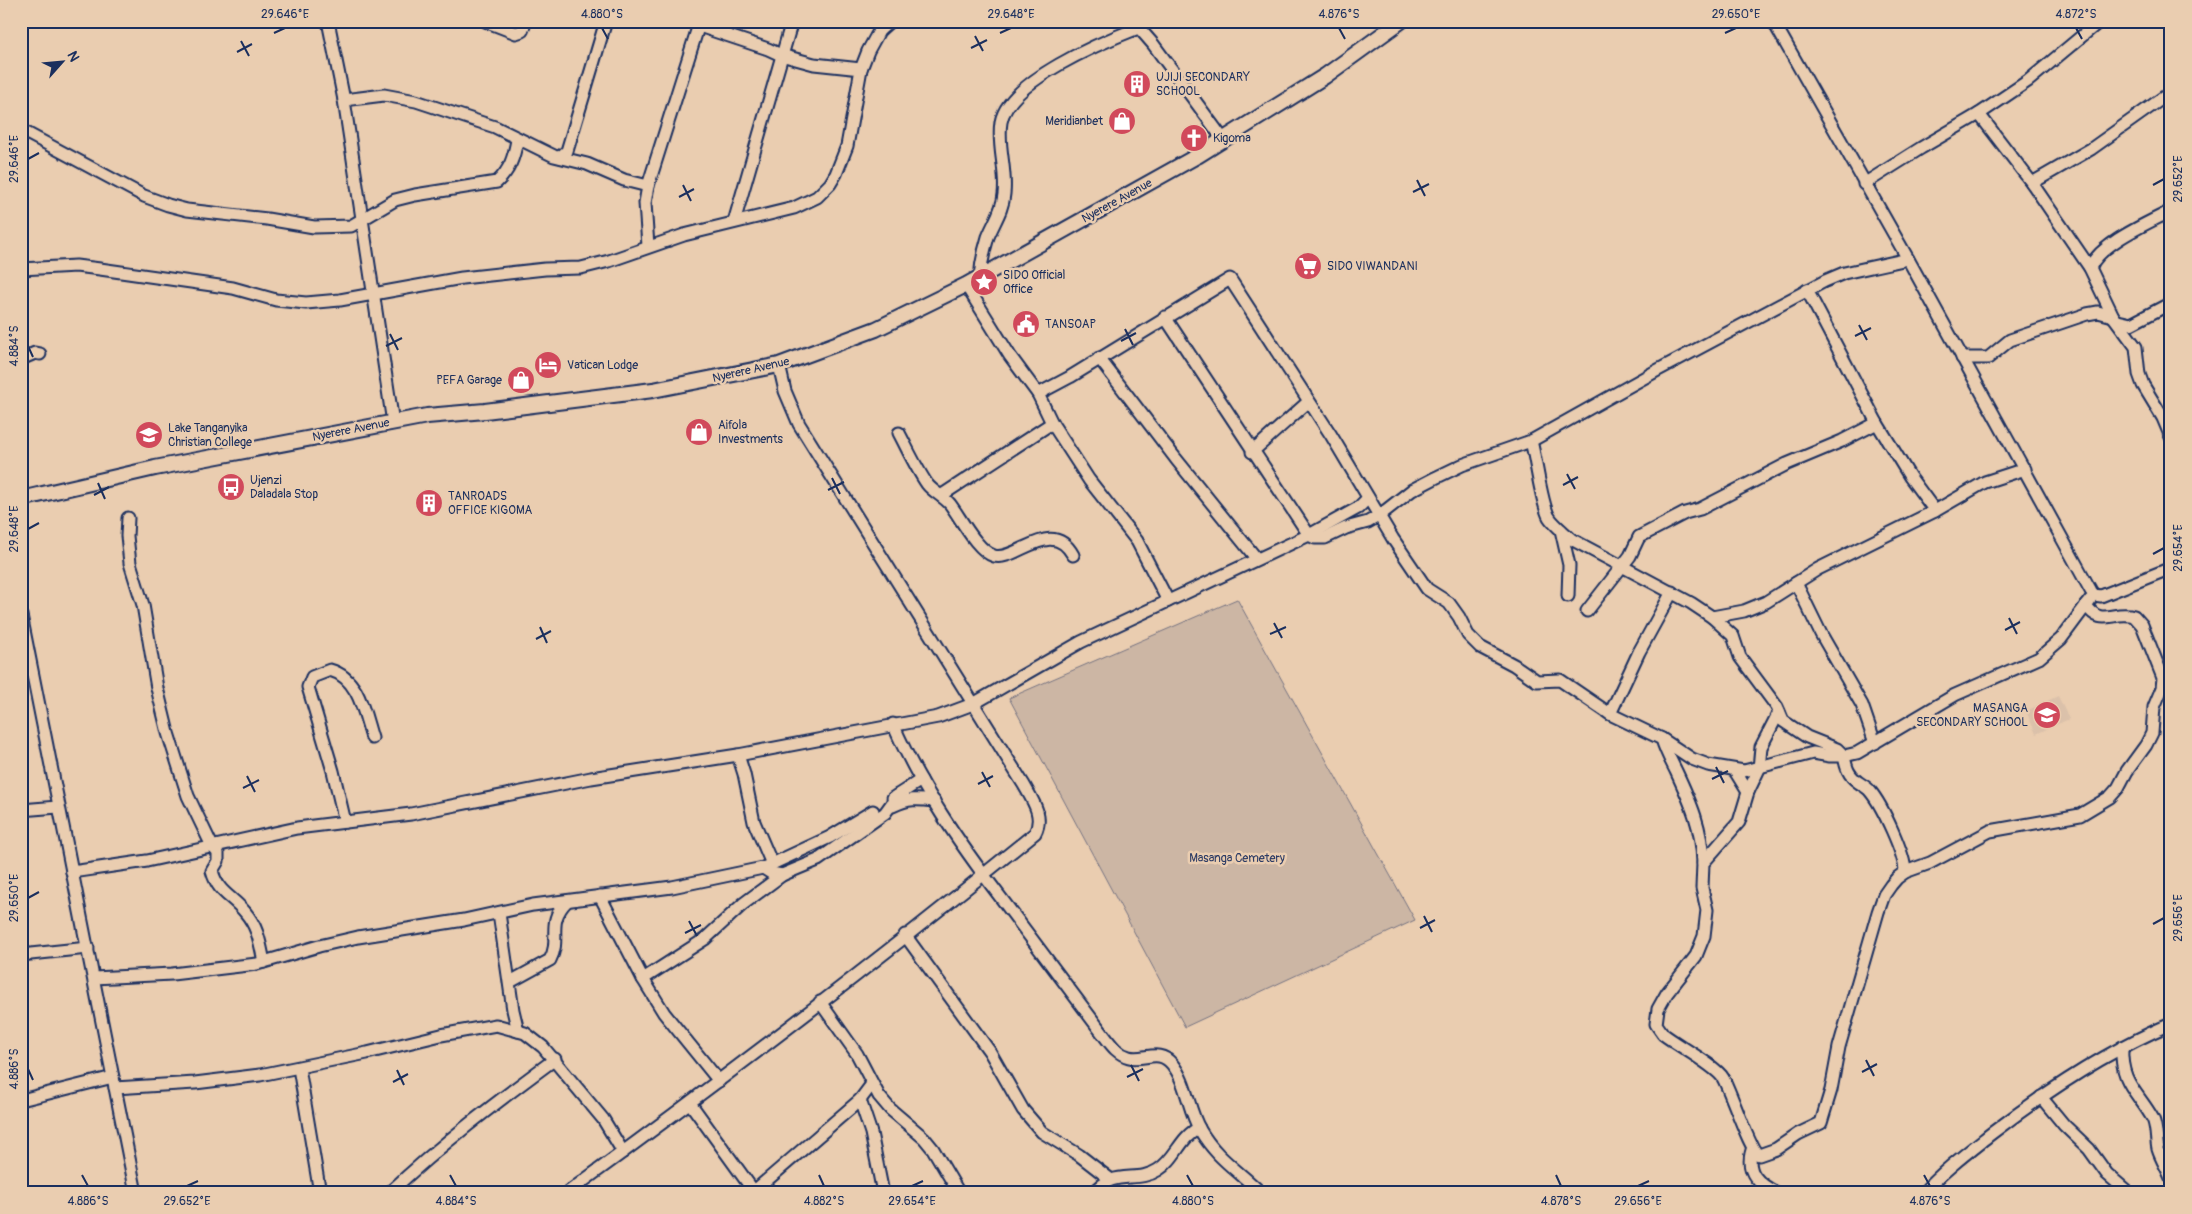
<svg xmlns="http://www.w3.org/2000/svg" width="2192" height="1214" font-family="Pangolin,sans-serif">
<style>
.built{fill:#dbc1aa}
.green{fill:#ccb6a4;stroke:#747281}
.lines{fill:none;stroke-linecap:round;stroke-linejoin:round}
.minor-casing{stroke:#1b2f5e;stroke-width:15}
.major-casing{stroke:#1b2f5e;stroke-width:18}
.minor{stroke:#eacdb0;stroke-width:11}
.major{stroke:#eacdb0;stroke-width:14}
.ticks{fill:none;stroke:#1b2f5e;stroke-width:2}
.labels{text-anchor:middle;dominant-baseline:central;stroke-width:5;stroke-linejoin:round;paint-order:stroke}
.poi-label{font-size:12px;fill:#1b2f5e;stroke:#eacdb0;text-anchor:start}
.street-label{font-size:12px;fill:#1b2f5e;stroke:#eacdb0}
.park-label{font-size:12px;fill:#2d3c65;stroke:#eacdb0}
.neatline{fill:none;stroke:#1b2f5e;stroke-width:2}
.ticks-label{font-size:12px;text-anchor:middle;fill:#1b2f5e}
</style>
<rect width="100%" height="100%" fill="#eacdb0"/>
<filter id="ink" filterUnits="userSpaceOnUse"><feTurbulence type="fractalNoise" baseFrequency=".02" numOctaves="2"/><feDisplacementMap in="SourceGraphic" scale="10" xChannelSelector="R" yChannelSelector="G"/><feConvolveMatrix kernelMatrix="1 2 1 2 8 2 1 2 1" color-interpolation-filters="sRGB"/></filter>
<g filter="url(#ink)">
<!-- built -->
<polygon class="built" points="2058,696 2069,719 2036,734 2026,711"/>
<!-- green -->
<polygon class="green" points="1237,599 1415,920 1185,1027 1009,698"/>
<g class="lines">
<!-- minor casing -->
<g class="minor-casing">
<g id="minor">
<polyline points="328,21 344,100 393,423"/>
<polyline points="485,21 516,33 522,31 526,21"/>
<polyline points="1133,21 1153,44 1223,139"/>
<polyline points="1773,21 1908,259 2091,591 2094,595 2101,596 2171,568"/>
<polyline points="699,26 768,49 781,55 814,64 861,69"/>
<polyline points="344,100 384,95 416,101 495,127 554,156 587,164 624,180 648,186"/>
<polyline points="1979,114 2032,183 2090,268 2113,316 2136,347 2139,374 2143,385 2163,418 2171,437"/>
<path d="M21 130 144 196 168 205 187 210 267 219 314 227 351 226 395 200 415 195 497 182C510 170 514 157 517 140"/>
<polyline points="560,157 567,151 606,21"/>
<polyline points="2032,183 2091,149 2171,92"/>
<polyline points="1864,184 1921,148 1979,114 2028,81 2100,21"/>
<polyline points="734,222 792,21"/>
<polyline points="648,246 645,203 648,186 700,21"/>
<path d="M2090 268C2099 244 2148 223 2171 211"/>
<polyline points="21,269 76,266 100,269 233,288 276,300 306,303 340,300 462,278 545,269 581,268 609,261 684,235 794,208 817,197 830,184 836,174 847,146 861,69 868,51 879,31 890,21"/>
<path d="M980 278C981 264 984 250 988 237 994 222 1003 210 1004 194 1007 170 997 146 1001 122 1008 81 1102 42 1138 28"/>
<polyline points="966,285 1010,356 1038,394 1052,423 1089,480 1137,541 1168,601"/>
<polyline points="1807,290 1877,423 1910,477 1935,511"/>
<polyline points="1165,317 1309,535 1315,538 1325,538 1346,528 1368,522 1380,515 1412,490 1435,478 1462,465 1531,441 1658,370 1825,281 1844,273 1908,259"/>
<polyline points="2118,321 2131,324 2171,303"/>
<polyline points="1099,358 1176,459 1256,558"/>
<polyline points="1962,358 1988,358 2010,340 2087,314 2098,312 2113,316"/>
<polyline points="21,359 35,353 40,354"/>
<path d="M1038 394 1070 377 1230 279 1331 435 1393 539 1427 589 1449 603 1459 617 1468 635 1480 647 1514 665 1537 681 1560 680 1610 714 1662 739 1692 759 1708 765 1744 771 1813 753 1830 756H1844C1846 767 1848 775 1858 782 1862 785 1867 787 1870 791 1882 805 1905 854 1905 872"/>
<path d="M899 433C908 450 916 468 927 484 933 492 943 496 950 504 960 517 977 551 994 556 1016 562 1052 516 1073 555"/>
<path d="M1531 441C1536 459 1541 502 1549 517 1554 525 1564 532 1571 539L1691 603 1712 617 1744 611 1766 602 1818 569 1935 511 1985 482 2025 469"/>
<polyline points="1252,452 1308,402"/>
<polyline points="942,495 1052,423"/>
<path d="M128 518 127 536 130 563 143 605 157 688 168 733 188 796 212 846 218 853V861L212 871C218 893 231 895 245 912 258 927 260 943 264 962"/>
<polyline points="1561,530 1569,565 1568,596"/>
<polyline points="1796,583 1821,634 1862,705 1875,743"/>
<polyline points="1587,611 1630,556 1639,537 1685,513 1700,509 1787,464 1842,441 1877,423"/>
<polyline points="21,615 136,1193"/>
<polyline points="1712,617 1733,636 1740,657 1777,707 1783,721 1807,737 1837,749 1844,756 1857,753 1955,695 2039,658 2061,639 2090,600"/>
<path d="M1779 712 1761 747 1759 769 1748 792 1739 822 1703 863 1702 888 1707 910 1704 936 1696 956 1667 993 1658 1009 1656 1024 1663 1034C1677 1045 1716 1066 1723 1078 1731 1092 1750 1151 1759 1155L1776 1149 1798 1134 1821 1123 1831 1090 1839 1047 1878 912 1884 895 1891 885 1897 878 1905 872 1930 863 1990 831 2080 815 2110 797 2118 788 2127 771 2146 745 2152 733 2154 707 2162 688 2163 678 2142 625 2134 616C2113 610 2101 628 2086 605"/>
<polyline points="1610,714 1639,652 1672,592"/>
<path d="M893 724C920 787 960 844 1001 898 1036 945 1071 991 1106 1038 1112 1046 1118 1054 1129 1057 1144 1061 1159 1048 1172 1064 1187 1082 1188 1110 1200 1130 1217 1159 1238 1170 1261 1193"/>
<path d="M1662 739C1665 750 1671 761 1676 771 1691 803 1702 828 1703 863"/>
<polyline points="738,755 744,774 754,822 772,864 763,868 771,873 782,875"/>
<polyline points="1735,771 1748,792"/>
<polyline points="893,798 921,780"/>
<path d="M893 806C908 798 918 799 934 801"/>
<polyline points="21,810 58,807"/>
<path d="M345 822 333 771 308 687 312 677 330 670C359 678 364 713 372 738"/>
<polyline points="772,864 830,837 873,811"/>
<polyline points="72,872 147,861 297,828 411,814 591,778 738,755 938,717 973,704 1081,642 1309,535 1358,508 1368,498"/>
<polyline points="600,896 643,979 664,1013 719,1081"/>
<polyline points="499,913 513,1010 518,1031"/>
<polyline points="905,935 990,1052 1023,1110 1042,1132 1079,1155 1110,1179"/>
<polyline points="21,955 88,948"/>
<polyline points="94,978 172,974 257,964 319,946 358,937 464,920 533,905 672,887 763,868"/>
<polyline points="643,979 705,939 743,904 782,875 818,860 885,813 898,795"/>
<path d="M510 982 550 960C562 938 545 923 567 901"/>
<polyline points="820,1002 857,1054 879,1096 890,1109 924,1138 933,1149 959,1193"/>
<path d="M2122 1047C2120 1083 2138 1092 2153 1119 2157 1128 2156 1140 2158 1149 2161 1159 2167 1168 2171 1178"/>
<polyline points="299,1068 320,1193"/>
<polyline points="115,1088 195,1083 260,1075 367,1053 441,1035 496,1025 525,1033 543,1047 603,1119 623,1152"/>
<polyline points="2041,1097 2064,1125 2089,1149 2107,1174 2129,1193"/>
<polyline points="21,1100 113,1077"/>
<polyline points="860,1100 871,1133 883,1193"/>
<polyline points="690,1103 755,1193"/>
<path d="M1752 1150C1745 1172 1758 1184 1777 1193"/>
<path d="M389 1193C441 1144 498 1101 555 1059"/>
<path d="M567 1193C726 1077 883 957 1035 833 1044 816 1033 801 1024 785L799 424 785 391 779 365"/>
<polyline points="752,1193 860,1100 872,1084"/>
<path d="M1094 1193C1114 1168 1136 1184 1158 1170 1176 1159 1180 1137 1199 1128"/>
<path d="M1923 1193C1944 1170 1968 1152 1992 1133 2047 1091 2107 1051 2171 1024"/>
</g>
</g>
<!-- major casing -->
<g class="major-casing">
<polyline id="major" points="21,499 155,468 427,416 485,411 653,390 779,365 876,329 966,285 1197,156 1325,76 1401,21"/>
</g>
<!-- minor -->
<use href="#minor" class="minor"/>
<!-- major -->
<use href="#major" class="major"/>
</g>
</g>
<!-- ticks -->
<path class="ticks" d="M602 28 608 39M1339 28 1345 39M2076 28 2082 39M274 33 285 28M1000 33 1011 28M1725 33 1736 28M975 36 983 51M241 41 249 56M971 48 987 40M237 52 252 44M28 159 39 153M1417 180 1425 196M683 185 691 201M2153 185 2164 179M1413 192 1429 184M679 197 694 189M1859 325 1867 340M1125 329 1133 345M390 334 398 350M1855 336 1871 328M1121 341 1136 333M28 346 33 357M386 346 402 338M1567 474 1575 489M832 478 840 494M98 483 105 499M1563 485 1578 477M828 490 844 482M94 495 109 487M28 529 39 523M2153 554 2164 548M2009 618 2017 634M1274 623 1282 638M540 627 547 643M2005 630 2020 622M1270 634 1286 627M536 639 551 631M1716 767 1724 783M982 772 990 787M247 776 255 792M1712 779 1728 771M978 784 993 776M243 788 259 780M28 898 39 892M1424 916 1432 932M689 921 697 936M2153 924 2164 918M1420 928 1435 920M685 933 701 925M1866 1060 1874 1076M1131 1065 1139 1081M28 1069 33 1080M397 1070 404 1085M1862 1072 1877 1064M1127 1077 1143 1069M393 1082 408 1074M82 1175 88 1186M450 1175 456 1186M819 1175 824 1186M1187 1175 1193 1186M1556 1175 1561 1186M1924 1175 1930 1186M187 1186 198 1181M912 1186 923 1181M1638 1186 1649 1181"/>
<!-- icons -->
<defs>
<g id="building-disc" transform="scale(1.4375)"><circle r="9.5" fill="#d1495b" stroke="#eacdb0"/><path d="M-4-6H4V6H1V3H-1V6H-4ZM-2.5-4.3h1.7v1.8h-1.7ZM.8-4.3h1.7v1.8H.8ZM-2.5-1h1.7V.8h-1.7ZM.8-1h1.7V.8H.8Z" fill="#fff"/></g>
<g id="shop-disc" transform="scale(1.4375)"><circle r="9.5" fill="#d1495b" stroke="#eacdb0"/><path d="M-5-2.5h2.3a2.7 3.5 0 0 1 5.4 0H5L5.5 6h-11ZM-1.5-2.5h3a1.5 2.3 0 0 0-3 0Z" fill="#fff"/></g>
<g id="church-disc" transform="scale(1.4375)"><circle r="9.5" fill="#d1495b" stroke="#eacdb0"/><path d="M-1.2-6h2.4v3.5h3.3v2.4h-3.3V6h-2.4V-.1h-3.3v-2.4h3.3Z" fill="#fff"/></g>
<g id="supermarket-disc" transform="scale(1.4375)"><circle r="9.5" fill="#d1495b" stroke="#eacdb0"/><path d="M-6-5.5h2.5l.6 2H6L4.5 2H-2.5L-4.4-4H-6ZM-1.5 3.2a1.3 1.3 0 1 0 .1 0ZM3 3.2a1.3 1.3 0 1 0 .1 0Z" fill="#fff"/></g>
<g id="sight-disc" transform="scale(1.4375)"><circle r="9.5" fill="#d1495b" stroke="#eacdb0"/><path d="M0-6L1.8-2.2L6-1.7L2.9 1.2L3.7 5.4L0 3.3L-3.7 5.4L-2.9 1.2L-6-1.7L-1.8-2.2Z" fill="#fff"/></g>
<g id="civic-disc" transform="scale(1.4375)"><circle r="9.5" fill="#d1495b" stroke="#eacdb0"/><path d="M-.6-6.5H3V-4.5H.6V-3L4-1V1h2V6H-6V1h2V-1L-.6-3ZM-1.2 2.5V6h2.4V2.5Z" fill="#fff"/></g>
<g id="hotel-disc" transform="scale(1.4375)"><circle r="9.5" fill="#d1495b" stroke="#eacdb0"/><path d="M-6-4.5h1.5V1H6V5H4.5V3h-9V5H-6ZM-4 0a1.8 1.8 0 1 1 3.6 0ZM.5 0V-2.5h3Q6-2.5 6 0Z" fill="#fff"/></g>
<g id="school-disc" transform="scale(1.4375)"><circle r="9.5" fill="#d1495b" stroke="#eacdb0"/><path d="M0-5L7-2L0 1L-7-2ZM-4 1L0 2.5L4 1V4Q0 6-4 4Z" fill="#fff"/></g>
<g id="bus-disc" transform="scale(1.4375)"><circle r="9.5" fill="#d1495b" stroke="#eacdb0"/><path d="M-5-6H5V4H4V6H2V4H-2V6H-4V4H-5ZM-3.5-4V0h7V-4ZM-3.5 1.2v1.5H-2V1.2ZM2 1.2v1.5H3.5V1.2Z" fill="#fff"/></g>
</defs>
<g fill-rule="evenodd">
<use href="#building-disc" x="1137" y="84"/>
<use href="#shop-disc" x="1122" y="121"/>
<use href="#church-disc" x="1194" y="138"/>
<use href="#supermarket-disc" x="1308" y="266"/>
<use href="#sight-disc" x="984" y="282"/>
<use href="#civic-disc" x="1026" y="324"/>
<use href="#hotel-disc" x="548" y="365"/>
<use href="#shop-disc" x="521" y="380"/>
<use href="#shop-disc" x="699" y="432"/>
<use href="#school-disc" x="149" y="435"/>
<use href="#bus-disc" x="231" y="487"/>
<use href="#building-disc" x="429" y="503"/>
<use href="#school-disc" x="2047" y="715"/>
</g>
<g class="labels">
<!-- poi labels -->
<g class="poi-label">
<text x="1156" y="77">UJIJI SECONDARY<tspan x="1156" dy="14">SCHOOL</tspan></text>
<text x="1103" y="121" text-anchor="end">Meridianbet</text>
<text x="1213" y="138">Kigoma</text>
<text x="1327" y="266">SIDO VIWANDANI</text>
<text x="1003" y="275">SIDO Official<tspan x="1003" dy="14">Office</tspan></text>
<text x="1045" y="324">TANSOAP</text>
<text x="567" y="365">Vatican Lodge</text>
<text x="502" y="380" text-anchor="end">PEFA Garage</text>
<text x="718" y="425">Aifola<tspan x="718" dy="14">Investments</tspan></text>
<text x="168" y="428">Lake Tanganyika<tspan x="168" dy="14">Christian College</tspan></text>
<text x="250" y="480">Ujenzi<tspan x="250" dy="14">Daladala Stop</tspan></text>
<text x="448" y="496">TANROADS<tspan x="448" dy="14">OFFICE KIGOMA</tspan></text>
<text x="2028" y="708" text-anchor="end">MASANGA<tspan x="2028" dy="14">SECONDARY SCHOOL</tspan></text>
</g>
<!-- street labels -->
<g class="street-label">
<text transform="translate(1117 201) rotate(-29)">Nyerere Avenue</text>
<text transform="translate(751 370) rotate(-13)">Nyerere Avenue</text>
<text transform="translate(351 430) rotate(-11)">Nyerere Avenue</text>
</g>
<!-- park labels -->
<g class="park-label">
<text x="1237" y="858">Masanga Cemetery</text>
</g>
</g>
<!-- margin -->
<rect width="2192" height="1214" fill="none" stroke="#eacdb0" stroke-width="55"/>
<!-- north arrow -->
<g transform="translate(62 62) rotate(63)" stroke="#eacdb0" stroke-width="4" paint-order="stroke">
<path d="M0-4L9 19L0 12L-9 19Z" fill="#1b2f5e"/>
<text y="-8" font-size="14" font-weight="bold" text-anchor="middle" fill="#1b2f5e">N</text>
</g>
<rect x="28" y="28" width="2136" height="1158" class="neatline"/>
<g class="ticks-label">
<text x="285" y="18">29.646°E</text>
<text x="602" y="18">4.880°S</text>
<text x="1011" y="18">29.648°E</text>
<text x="1339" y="18">4.876°S</text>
<text x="1736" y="18">29.650°E</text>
<text x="2076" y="18">4.872°S</text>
<text transform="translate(14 159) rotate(-90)" y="4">29.646°E</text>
<text transform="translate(2178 179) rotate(-90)" y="4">29.652°E</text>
<text transform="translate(14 346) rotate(-90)" y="4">4.884°S</text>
<text transform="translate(14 529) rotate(-90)" y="4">29.648°E</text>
<text transform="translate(2178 548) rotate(-90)" y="4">29.654°E</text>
<text transform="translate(14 898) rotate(-90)" y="4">29.650°E</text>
<text transform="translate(2178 918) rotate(-90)" y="4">29.656°E</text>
<text transform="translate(14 1069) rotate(-90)" y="4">4.886°S</text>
<text x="88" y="1205">4.886°S</text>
<text x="187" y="1205">29.652°E</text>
<text x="456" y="1205">4.884°S</text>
<text x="824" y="1205">4.882°S</text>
<text x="912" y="1205">29.654°E</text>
<text x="1193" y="1205">4.880°S</text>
<text x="1561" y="1205">4.878°S</text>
<text x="1638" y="1205">29.656°E</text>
<text x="1930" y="1205">4.876°S</text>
</g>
</svg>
